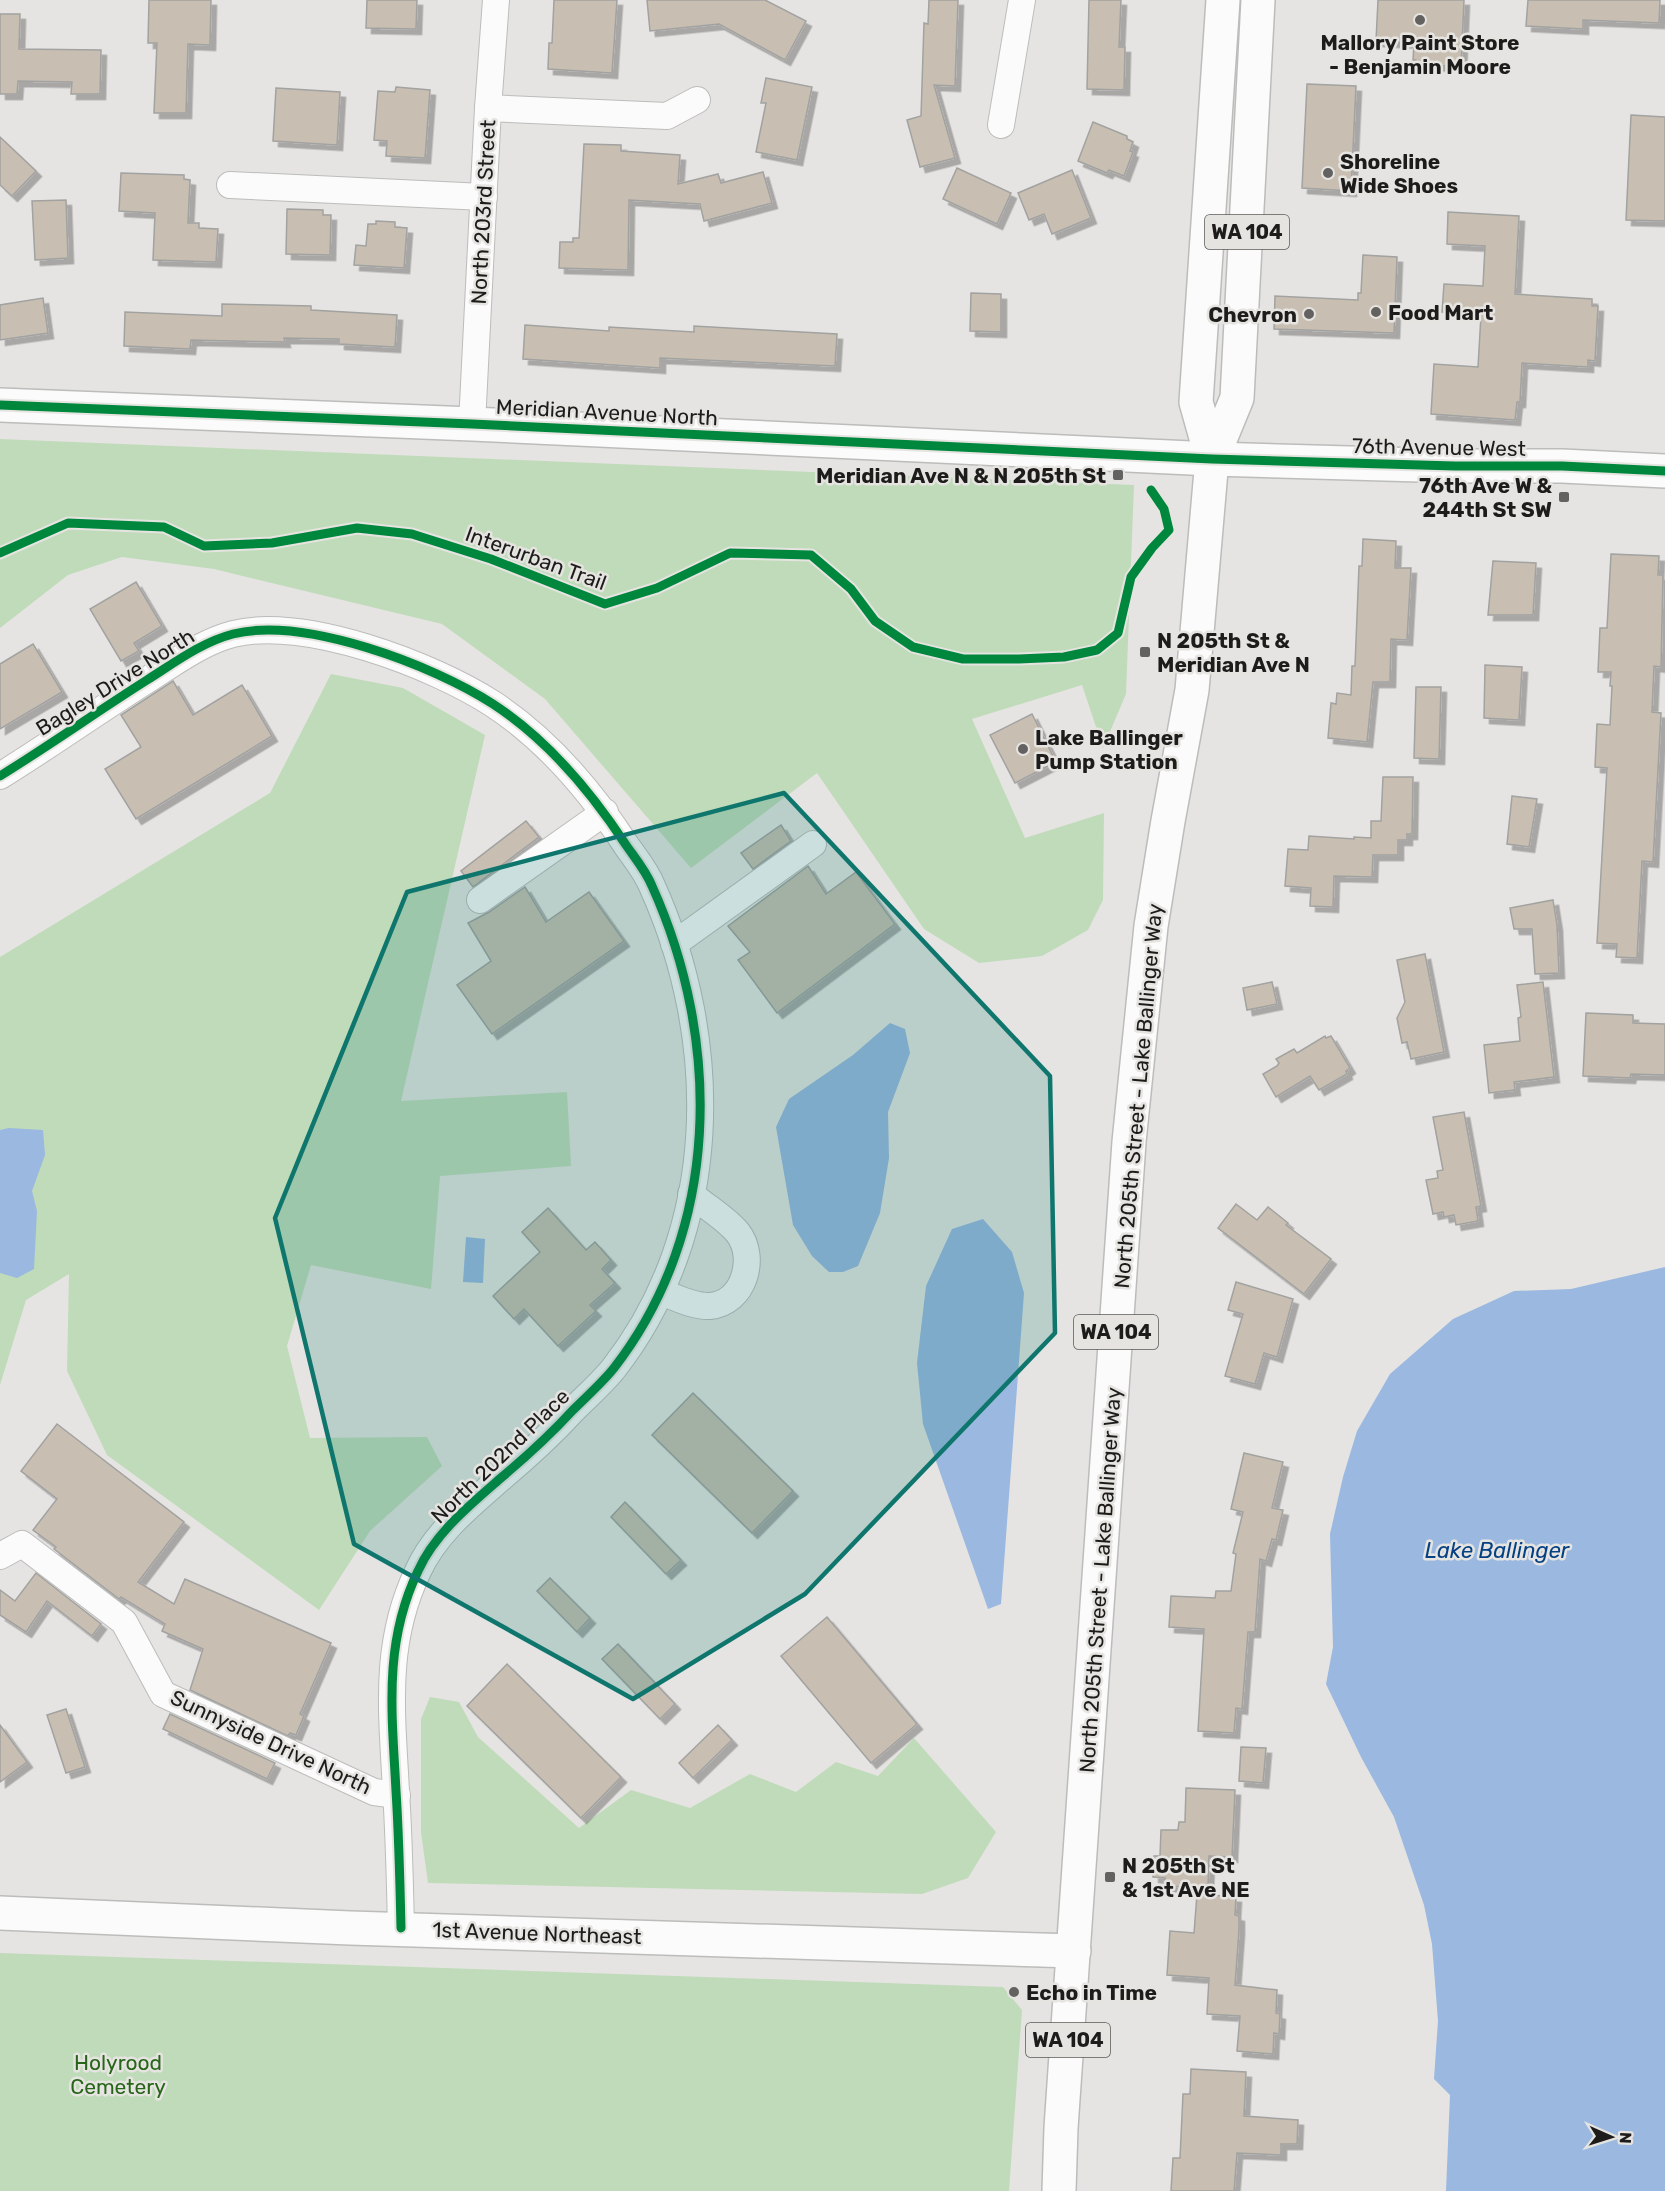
<svg xmlns="http://www.w3.org/2000/svg" width="1665" height="2191" font-family="Rubik,sans-serif">
<style>
.green{fill:#c0dbb9}
.water{fill:#9ab8e0}
.building{fill:#c8bfb2;stroke:#a2a2a1;stroke-width:1.5;filter:url(#shadow)}
.lines{fill:none;stroke-linecap:round;stroke-linejoin:round}
.street-casing{stroke:#bcbcba;stroke-width:28}
.secondary-casing{stroke:#bcbcba;stroke-width:36}
.primary-casing{stroke:#bcbcba;stroke-width:36}
.street{stroke:#fbfbfb;stroke-width:26}
.secondary{stroke:#fbfbfb;stroke-width:33}
.primary{stroke:#fbfbfb;stroke-width:33}
.cycleway-casing{stroke:#e6e4e1;stroke-width:13}
.cycleway{stroke:#00873e;stroke-width:9}
.marked{fill:#0f766e;fill-opacity:0.2;stroke:#0f766e;stroke-width:4.5;stroke-linejoin:round}
.poi-dot{fill:#636261;stroke:#e6e4e1;stroke-width:2}
.labels{text-anchor:middle;dominant-baseline:central;stroke-width:5;stroke-linejoin:round;paint-order:stroke}
.shield{fill:#e6e4e1;stroke:#595856;stroke-width:1.5}
.shield-label{font-size:20px;font-weight:bold;fill:#1d1c1b}
.poi-label{font-size:21px;font-weight:bold;fill:#1d1c1b;stroke:#e6e4e1;text-anchor:start}
.street-label{font-size:21px;fill:#1d1c1b;stroke:#e6e4e1}
.park-label{font-size:21px;fill:#276618;stroke:#e6e4e1}
.water-label{font-size:22px;font-style:italic;fill:#034084;stroke:#e6e4e1}
</style>
<defs>
<filter id="shadow"><feDropShadow dx="5.5" dy="5.5" stdDeviation="0" flood-color="#0004"/></filter>
</defs>
<rect width="100%" height="100%" fill="#e5e4e2"/>
<!-- green -->
<g class="green">
<polygon points="0,439 1134,485 1126,694 1103,748 1082,685 972,719 1025,838 1104,813 1103,900 1088,930 1042,956 979,963 924,929 817,773 691,868 545,699 442,624 214,569 122,557 68,575 0,628"/>
<polygon points="331,674 403,688 485,735 401,1101 567,1092 571,1166 440,1176 431,1289 311,1265 287,1346 310,1438 427,1437 442,1466 370,1531 319,1610 107,1455 67,1371 69,1274 26,1300 0,1385 0,957 270,793"/>
<polygon points="430,1697 459,1702 478,1737 579,1828 631,1790 690,1808 750,1774 796,1792 836,1762 878,1776 914,1738 996,1832 968,1878 922,1894 428,1883 421,1832 421,1719"/>
<polygon points="0,1953 1003,1987 1022,2010 1009,2191 0,2191"/>
</g>
<!-- water -->
<g class="water">
<polygon points="890,1023 905,1029 910,1053 888,1112 889,1158 880,1213 858,1266 843,1272 829,1272 812,1256 793,1225 776,1127 789,1099 853,1055"/>
<polygon points="9,1128 43,1130 45,1155 32,1191 37,1211 34,1269 17,1278 0,1273 0,1130"/>
<polygon points="983,1219 1012,1252 1024,1293 1001,1604 988,1609 923,1424 917,1363 926,1286 952,1229"/>
<polygon points="466,1237 485,1239 483,1283 463,1282"/>
<polygon points="1665,1267 1665,2191 1446,2191 1450,2095 1434,2079 1438,2021 1432,1944 1424,1905 1394,1817 1361,1757 1326,1684 1333,1647 1330,1534 1343,1477 1357,1431 1390,1374 1453,1319 1514,1291 1571,1289"/>
</g>
<!-- building -->
<g class="building">
<polygon points="149,0 211,0 210,45 188,44 186,113 154,113 157,43 148,43"/>
<polygon points="367,0 417,0 416,29 366,28"/>
<polygon points="554,0 617,0 612,73 548,69 549,43 552,43"/>
<polygon points="647,0 765,0 806,21 785,60 719,24 650,31"/>
<polygon points="929,0 958,0 955,86 934,85 955,158 920,167 907,120 921,116 924,23 928,24"/>
<polygon points="1089,0 1121,0 1119,47 1125,47 1124,90 1087,89"/>
<polygon points="1378,0 1464,0 1461,67 1416,64 1416,60 1413,60 1414,43 1376,41"/>
<polygon points="1528,0 1660,0 1659,23 1583,20 1583,29 1526,26"/>
<polygon points="0,14 20,14 19,49 101,50 100,94 71,94 72,82 18,81 17,94 0,94"/>
<polygon points="766,78 812,87 797,160 756,152 766,103 761,103"/>
<polygon points="1307,84 1356,86 1351,191 1302,188"/>
<polygon points="396,87 430,90 425,158 386,156 387,141 374,140 378,91 395,92"/>
<polygon points="276,88 340,92 337,145 273,141"/>
<polygon points="1631,115 1665,117 1665,221 1626,220"/>
<polygon points="1093,122 1127,136 1127,139 1133,142 1130,151 1133,152 1124,176 1109,170 1107,173 1078,161"/>
<polygon points="0,137 36,171 12,196 0,185"/>
<polygon points="584,144 621,145 621,151 680,155 678,184 718,174 721,183 763,172 772,203 704,221 700,204 629,200 628,270 559,268 560,242 573,242 573,238 579,238"/>
<polygon points="957,168 1011,193 997,224 943,199"/>
<polygon points="1072,170 1091,218 1052,234 1044,214 1029,220 1018,193"/>
<polygon points="121,173 184,175 184,179 190,180 188,223 199,223 199,228 218,229 216,262 153,260 155,213 119,211"/>
<polygon points="66,200 68,258 35,260 32,201"/>
<polygon points="287,209 323,210 323,215 331,215 330,255 286,254"/>
<polygon points="1448,212 1519,216 1515,294 1592,299 1592,306 1598,306 1595,361 1588,360 1588,367 1522,363 1520,402 1517,402 1515,420 1431,414 1434,364 1478,367 1481,315 1442,312 1444,284 1483,286 1485,246 1447,244"/>
<polygon points="376,221 395,222 395,227 407,228 404,268 354,265 356,245 366,246 368,224 376,224"/>
<polygon points="1363,255 1397,257 1394,333 1274,329 1275,296 1358,300 1358,293 1361,293"/>
<polygon points="971,293 1001,294 1001,332 970,331"/>
<polygon points="43,298 48,333 0,340 0,305"/>
<polygon points="222,304 311,306 311,310 397,315 395,347 339,344 339,339 284,338 285,342 191,340 190,349 124,346 125,312 222,316"/>
<polygon points="525,325 609,331 609,327 694,332 694,326 837,334 835,366 660,358 660,368 523,359"/>
<polygon points="1363,539 1396,541 1395,568 1411,568 1407,640 1391,639 1390,682 1373,682 1367,742 1328,738 1331,703 1336,704 1337,693 1351,695 1352,666 1355,666 1359,566 1362,566"/>
<polygon points="1611,554 1659,556 1658,575 1663,575 1661,667 1654,666 1652,712 1661,713 1653,862 1642,861 1637,958 1616,957 1617,944 1597,943 1607,768 1595,767 1597,724 1610,725 1612,686 1610,686 1611,672 1598,672 1600,628 1607,628"/>
<polygon points="1493,561 1536,563 1533,615 1488,615"/>
<polygon points="136,582 162,626 134,643 139,651 121,661 90,609"/>
<polygon points="33,644 62,692 0,729 0,664"/>
<polygon points="1485,665 1522,667 1519,720 1484,718"/>
<polygon points="173,681 193,715 242,685 272,736 136,819 105,769 141,747 121,715"/>
<polygon points="1416,687 1441,687 1439,759 1414,758"/>
<polygon points="1032,714 1056,762 1015,783 990,735"/>
<polygon points="1383,777 1413,777 1412,834 1407,834 1407,840 1398,840 1398,855 1373,855 1372,877 1334,876 1333,907 1310,906 1311,888 1285,886 1288,849 1308,850 1309,836 1354,839 1354,837 1371,838 1371,821 1381,821"/>
<polygon points="1512,796 1537,799 1529,847 1507,844"/>
<polygon points="526,821 539,837 473,887 461,871"/>
<polygon points="781,825 791,841 753,869 741,853"/>
<polygon points="808,866 826,894 856,872 895,924 777,1013 738,960 750,952 728,926"/>
<polygon points="525,887 546,922 589,892 624,941 492,1034 457,985 491,961 468,923 489,912"/>
<polygon points="1553,900 1557,925 1559,973 1535,974 1532,929 1514,929 1510,908"/>
<polygon points="1425,954 1444,1052 1411,1059 1407,1042 1402,1043 1397,1018 1405,1002 1397,960"/>
<polygon points="1272,982 1277,1004 1247,1010 1243,988"/>
<polygon points="1543,982 1554,1077 1514,1082 1515,1090 1489,1093 1484,1045 1520,1041 1518,1018 1521,1017 1517,985"/>
<polygon points="1586,1013 1633,1015 1633,1023 1665,1024 1665,1075 1631,1074 1630,1078 1583,1076"/>
<polygon points="1325,1036 1326,1038 1331,1036 1350,1068 1346,1071 1347,1074 1319,1090 1310,1076 1276,1097 1263,1074 1277,1066 1279,1063 1276,1059 1294,1049 1297,1053"/>
<polygon points="1464,1112 1481,1206 1476,1207 1478,1221 1456,1225 1454,1215 1444,1217 1443,1212 1433,1214 1426,1180 1438,1178 1437,1171 1443,1170 1433,1117"/>
<polygon points="1236,1204 1257,1220 1268,1207 1288,1223 1286,1225 1331,1259 1304,1294 1218,1228"/>
<polygon points="548,1208 586,1250 595,1242 611,1260 602,1269 615,1283 590,1305 596,1311 558,1346 524,1309 514,1319 493,1296 540,1252 522,1232"/>
<polygon points="1236,1282 1293,1299 1277,1357 1264,1353 1255,1384 1225,1376 1243,1314 1228,1310"/>
<polygon points="693,1393 793,1491 752,1533 652,1435"/>
<polygon points="57,1424 184,1522 138,1582 174,1604 185,1579 331,1643 300,1714 304,1716 296,1735 290,1733 288,1736 190,1690 203,1649 162,1631 165,1624 121,1597 119,1599 54,1549 56,1547 33,1530 57,1499 21,1471"/>
<polygon points="1244,1453 1283,1462 1272,1508 1283,1510 1276,1540 1272,1539 1266,1561 1260,1559 1255,1632 1248,1632 1242,1709 1236,1708 1234,1733 1198,1731 1204,1629 1169,1627 1171,1596 1215,1598 1216,1591 1231,1591 1236,1554 1233,1553 1243,1512 1231,1509"/>
<polygon points="625,1502 681,1560 666,1574 611,1517"/>
<polygon points="36,1573 101,1624 92,1636 47,1601 26,1632 0,1615 0,1590 15,1601"/>
<polygon points="550,1578 590,1618 577,1632 537,1591"/>
<polygon points="827,1617 917,1724 871,1763 781,1656"/>
<polygon points="618,1644 675,1704 660,1719 602,1659"/>
<polygon points="507,1664 621,1777 581,1818 467,1706"/>
<polygon points="66,1709 85,1767 66,1773 47,1715"/>
<polygon points="170,1714 275,1763 267,1779 163,1729"/>
<polygon points="0,1725 27,1762 0,1782"/>
<polygon points="718,1725 732,1740 693,1778 679,1763"/>
<polygon points="1241,1747 1266,1748 1263,1783 1239,1781"/>
<polygon points="1186,1788 1235,1790 1232,1857 1209,1856 1208,1888 1164,1886 1165,1878 1153,1877 1154,1856 1160,1856 1161,1830 1178,1830 1179,1822 1185,1822"/>
<polygon points="1197,1894 1236,1897 1235,1915 1239,1916 1239,1930 1235,1985 1277,1990 1276,2013 1280,2014 1279,2034 1274,2033 1273,2054 1237,2051 1240,2016 1207,2014 1209,1978 1167,1975 1170,1931 1194,1933"/>
<polygon points="1191,2069 1246,2072 1244,2116 1298,2120 1297,2144 1281,2144 1281,2155 1237,2153 1234,2191 1171,2191 1173,2158 1180,2158 1183,2094 1190,2094"/>
</g>
<g class="lines">
<!-- street casing -->
<g class="street-casing">
<g id="street">
<polyline points="488,108 667,116 697,100"/>
<polyline points="1001,125 1022,0"/>
<polyline points="230,185 484,197"/>
<polyline points="472,424 488,108 496,0"/>
<path d="M0 776C50 745 98 711 147 680 174 663 202 642 233 634 304 616 433 665 493 704 548 740 590 790 626 845 635 858 646 871 652 886 722 1041 721 1230 614 1368 602 1383 587 1396 573 1410 551 1434 527 1456 502 1477 471 1504 435 1533 418 1571 383 1644 392 1713 396 1791 399 1837 400 1883 401 1928"/>
<polyline points="480,900 605,812"/>
<polyline points="674,944 813,844"/>
<path d="M661 1292C675 1297 694 1307 710 1306 744 1303 757 1258 738 1233 726 1218 706 1207 691 1194"/>
<polyline points="0,1556 22,1544 124,1622 163,1694 374,1792 397,1795"/>
</g>
</g>
<!-- secondary casing -->
<g class="secondary-casing">
<g id="secondary">
<polyline points="0,405 472,424 1212,459 1455,466 1562,466 1665,471"/>
<polyline points="0,1913 350,1928 1074,1951"/>
</g>
</g>
<!-- primary casing -->
<g class="primary-casing">
<g id="primary">
<polyline points="1212,459 1196,402 1223,0"/>
<polyline points="1059,2191 1061,2128 1129,1142 1151,926 1168,821 1192,690 1212,459 1237,398 1258,0"/>
</g>
</g>
<!-- street -->
<use href="#street" class="street"/>
<!-- secondary -->
<use href="#secondary" class="secondary"/>
<!-- primary -->
<use href="#primary" class="primary"/>
<!-- cycleway casing -->
<g class="cycleway-casing">
<g id="cycleway">
<polyline points="0,405 472,424 1212,459 1455,466 1562,466 1665,471"/>
<polyline points="0,553 68,523 164,527 204,546 272,543 357,528 412,534 491,559 605,604 657,588 730,553 811,555 851,589 875,621 913,647 963,659 1019,659 1064,657 1097,650 1118,633 1131,577 1152,548 1169,530 1164,509 1151,490"/>
<path d="M0 776C50 745 98 711 147 680 174 663 202 642 233 634 304 616 433 665 493 704 548 740 590 790 626 845 635 858 646 871 652 886 722 1041 721 1230 614 1368 602 1383 587 1396 573 1410 551 1434 527 1456 502 1477 471 1504 435 1533 418 1571 383 1644 392 1713 396 1791 399 1837 400 1883 401 1928"/>
</g>
</g>
<!-- cycleway -->
<use href="#cycleway" class="cycleway"/>
</g>
<!-- marked area -->
<path class="marked" d="M784 793 1050 1076 1055 1333 805 1594 633 1699 354 1544 275 1218 407 892Z"/>
<!-- markers -->
<g class="poi-dot">
<circle cx="1420" cy="20" r="6"/>
<circle cx="1328" cy="173" r="6"/>
<circle cx="1376" cy="312" r="6"/>
<circle cx="1309" cy="314" r="6"/>
<rect x="1112" y="469" width="12" height="12" rx="3"/>
<rect x="1558" y="491" width="12" height="12" rx="3"/>
<rect x="1139" y="646" width="12" height="12" rx="3"/>
<circle cx="1023" cy="749" r="6"/>
<rect x="1104" y="1871" width="12" height="12" rx="3"/>
<circle cx="1014" cy="1992" r="6"/>
</g>
<g class="labels">
<!-- shield labels -->
<g class="shield">
<rect x="1205" y="215" width="84" height="34" rx="4.5"/>
<rect x="1074" y="1315" width="84" height="34" rx="4.5"/>
<rect x="1026" y="2023" width="84" height="34" rx="4.5"/>
</g>
<g class="shield-label">
<text x="1247" y="232">WA 104</text>
<text x="1116" y="1332">WA 104</text>
<text x="1068" y="2040">WA 104</text>
</g>
<!-- poi labels -->
<g class="poi-label">
<text x="1420" y="42" text-anchor="middle">Mallory Paint Store<tspan x="1420" dy="24">- Benjamin Moore</tspan></text>
<text x="1340" y="161">Shoreline<tspan x="1340" dy="24">Wide Shoes</tspan></text>
<text x="1388" y="312">Food Mart</text>
<text x="1297" y="314" text-anchor="end">Chevron</text>
<text x="1106" y="475" text-anchor="end">Meridian Ave N &amp; N 205th St</text>
<text x="1552" y="485" text-anchor="end">76th Ave W &amp;<tspan x="1552" dy="24">244th St SW</tspan></text>
<text x="1157" y="640">N 205th St &amp;<tspan x="1157" dy="24">Meridian Ave N</tspan></text>
<text x="1035" y="737">Lake Ballinger<tspan x="1035" dy="24">Pump Station</tspan></text>
<text x="1122" y="1865">N 205th St<tspan x="1122" dy="24">&amp; 1st Ave NE</tspan></text>
<text x="1026" y="1992">Echo in Time</text>
</g>
<!-- street labels -->
<g class="street-label">
<text transform="translate(483 212) rotate(-87)">North 203rd Street</text>
<text transform="translate(607 412) rotate(3)">Meridian Avenue North</text>
<text transform="translate(1439 447) rotate(1)">76th Avenue West</text>
<text transform="translate(536 558) rotate(20)">Interurban Trail</text>
<text transform="translate(115 682) rotate(-32)">Bagley Drive North</text>
<text transform="translate(1138 1096) rotate(-85)">North 205th Street - Lake Ballinger Way</text>
<text transform="translate(500 1456) rotate(-44)">North 202nd Place</text>
<text transform="translate(1100 1580) rotate(-86)">North 205th Street - Lake Ballinger Way</text>
<text transform="translate(271 1742) rotate(25)">Sunnyside Drive North</text>
<text transform="translate(537 1933) rotate(2)">1st Avenue Northeast</text>
</g>
<!-- park labels -->
<g class="park-label">
<text x="118" y="2062">Holyrood<tspan x="118" dy="24">Cemetery</tspan></text>
</g>
<!-- water labels -->
<g class="water-label">
<text x="1497" y="1550">Lake Ballinger</text>
</g>
</g>
<!-- north arrow -->
<g transform="translate(1611 2137) rotate(93)" stroke="#e6e4e1" stroke-width="4.5" paint-order="stroke">
<path d="M0-4.5L10 22L0 15L-10 22Z" fill="#1d1c1b"/>
<text y="-9" font-size="16" font-weight="bold" text-anchor="middle" fill="#1d1c1b">N</text>
</g>
</svg>
